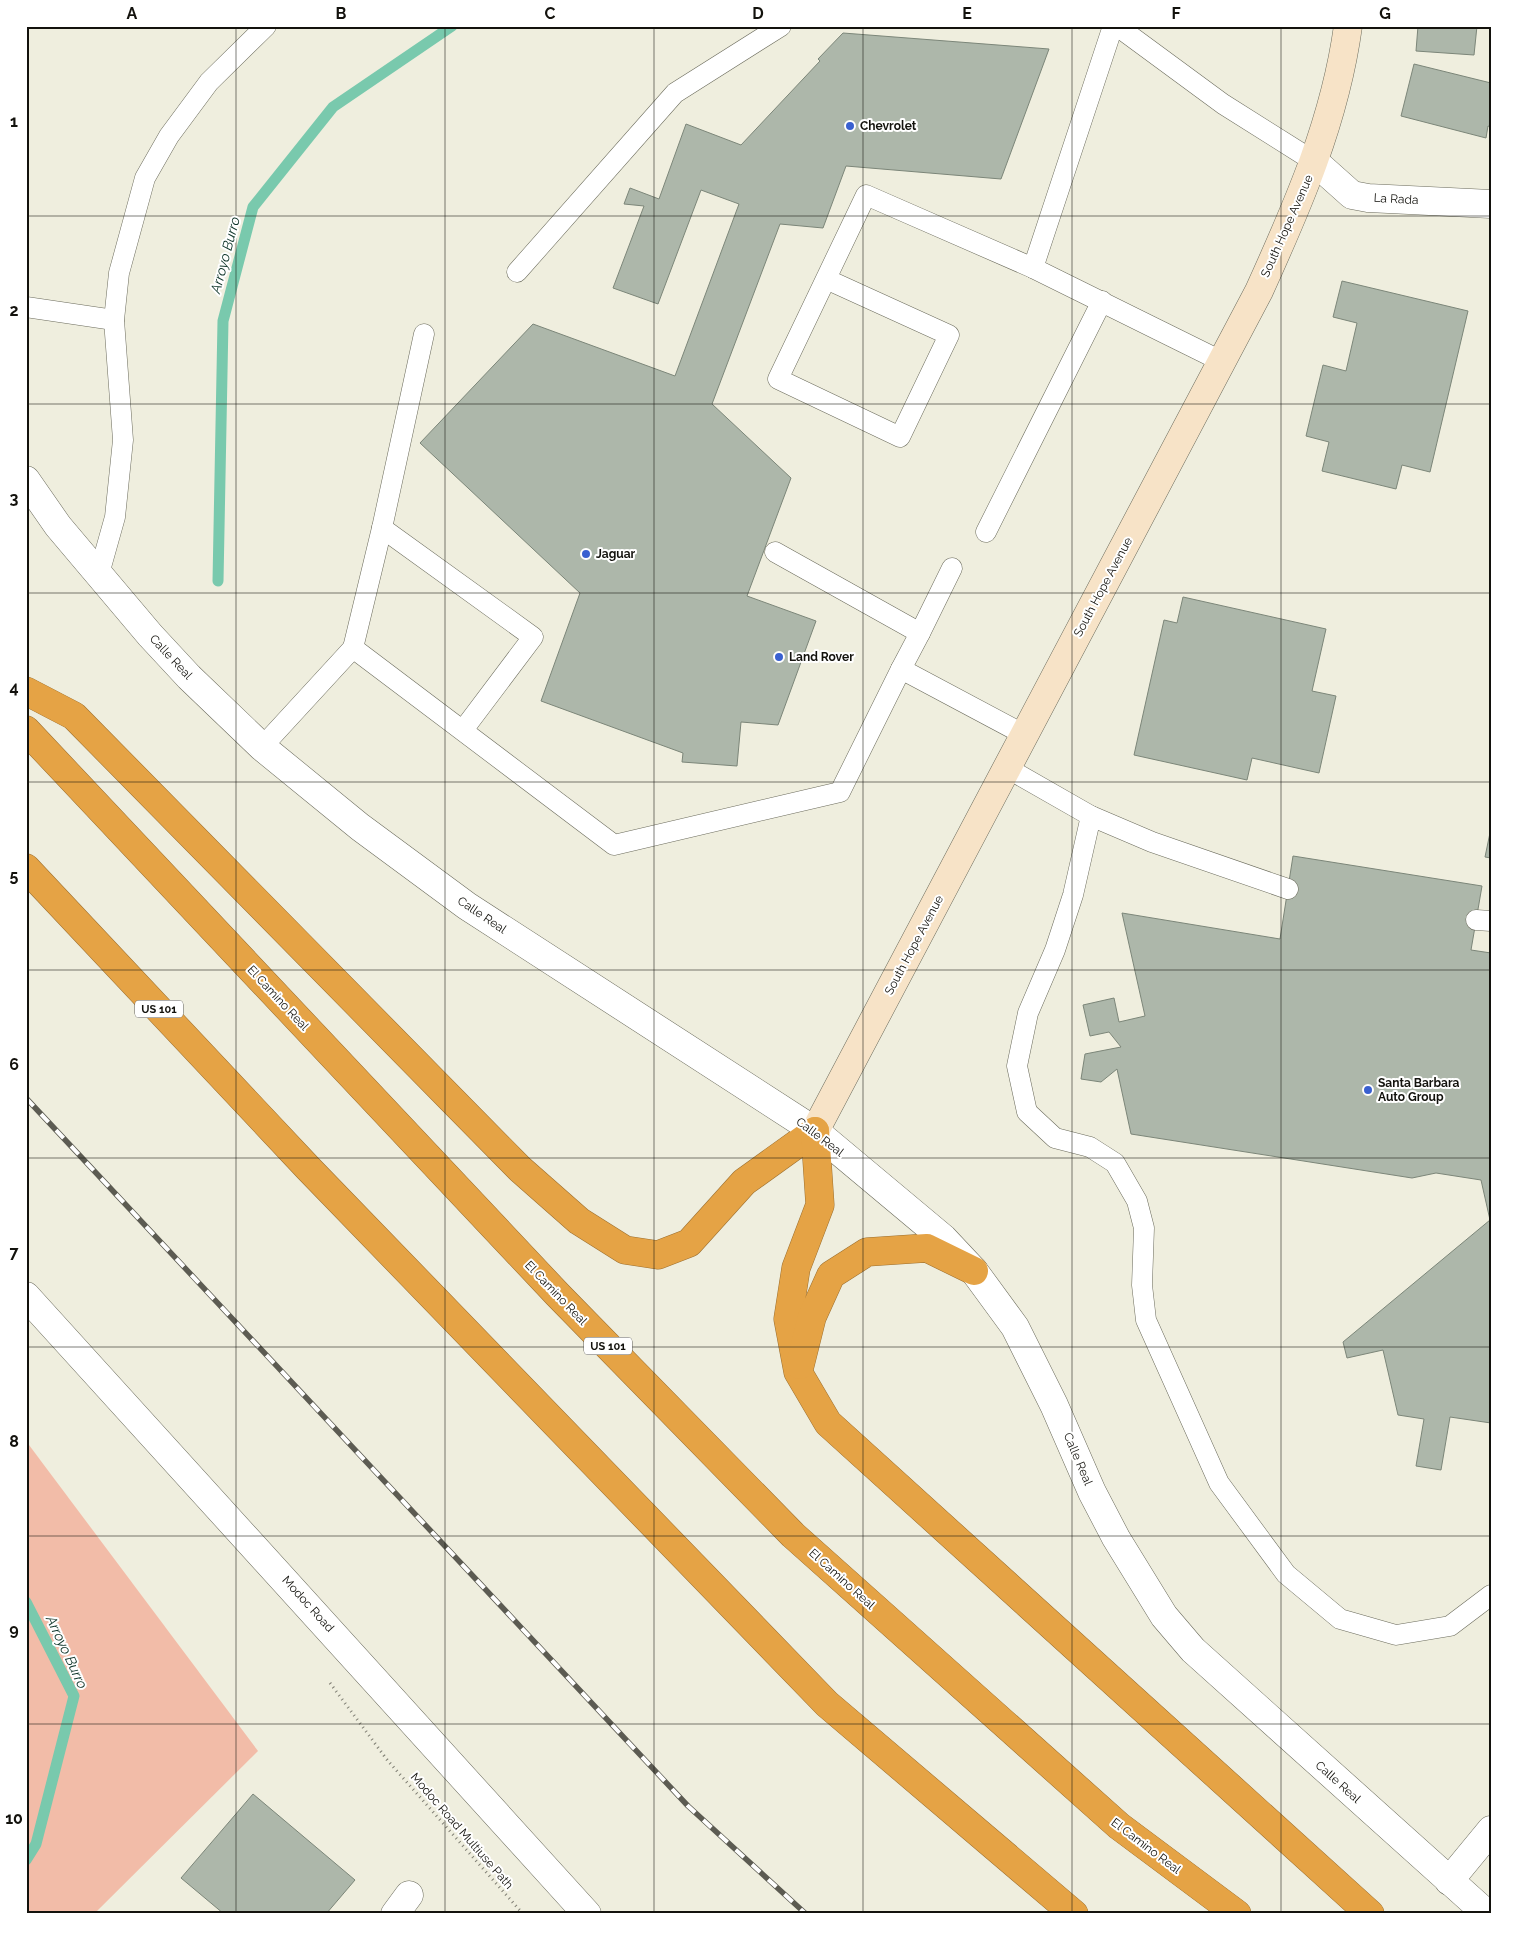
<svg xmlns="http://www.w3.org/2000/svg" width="1517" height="1940" font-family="Raleway,sans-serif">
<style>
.green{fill:#f2bca8}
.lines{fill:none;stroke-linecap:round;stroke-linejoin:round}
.stream{stroke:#79c9ad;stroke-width:11}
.building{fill:#adb7aa;stroke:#7c8679}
.service-casing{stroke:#6b6b5c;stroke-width:21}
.minor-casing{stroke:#6b6b5c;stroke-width:29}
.tertiary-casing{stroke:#6b6b5c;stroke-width:29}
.secondary-casing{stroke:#6b6b5c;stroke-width:29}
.motorway-casing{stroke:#9c7031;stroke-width:29}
.path{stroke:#7e7d72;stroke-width:3;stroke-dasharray:1 4;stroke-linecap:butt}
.service{stroke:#fff;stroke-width:20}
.minor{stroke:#fff;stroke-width:28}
.tertiary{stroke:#fff;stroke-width:28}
.secondary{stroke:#f7e3c7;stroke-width:28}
.motorway{stroke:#e5a345;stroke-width:28}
.rail-casing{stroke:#5c5b52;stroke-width:5.5}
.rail{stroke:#fff;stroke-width:4;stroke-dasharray:11;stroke-linecap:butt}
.grid{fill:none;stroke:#13120d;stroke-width:1;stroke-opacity:0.55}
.poi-dot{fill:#3960d0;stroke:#fff;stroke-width:2}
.labels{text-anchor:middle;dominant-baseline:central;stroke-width:4;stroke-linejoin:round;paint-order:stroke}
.shield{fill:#fff;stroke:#5a5956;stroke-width:1}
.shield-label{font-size:11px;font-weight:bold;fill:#13120d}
.poi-label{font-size:12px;font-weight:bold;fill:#13120d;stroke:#fff;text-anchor:start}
.street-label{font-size:12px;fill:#13120d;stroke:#fff}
.water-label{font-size:14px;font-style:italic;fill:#0c3327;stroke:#fff}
.neatline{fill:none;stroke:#13120d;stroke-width:2}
.grid-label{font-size:16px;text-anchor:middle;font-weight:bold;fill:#13120d}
</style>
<rect width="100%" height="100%" fill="#efeede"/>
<!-- green -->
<polygon class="green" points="26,1441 258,1751 94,1914 26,1914"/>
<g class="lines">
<!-- stream -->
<g class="stream">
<polyline points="218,581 223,321 253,207 333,107 452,26"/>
<polyline points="26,1602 74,1696 36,1844 26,1860"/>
</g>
</g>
<!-- building -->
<g class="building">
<polygon points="1418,26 1477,26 1474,55 1416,51"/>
<polygon points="843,33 1049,49 1001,179 846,166 823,228 780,224 712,404 791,478 747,596 816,621 778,725 741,722 737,766 682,762 683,753 541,701 580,593 420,443 533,324 675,376 739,204 701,190 658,304 613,288 644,206 624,204 630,188 659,199 686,124 741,145 820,61 818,59"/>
<polygon points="1414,64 1491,83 1491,127 1488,126 1486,138 1401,116"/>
<polygon points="1342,281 1468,311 1430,472 1402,465 1396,489 1322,471 1329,442 1306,436 1323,365 1346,371 1357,323 1333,317"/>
<polygon points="1183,597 1326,629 1312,691 1336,696 1319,773 1252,758 1247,780 1134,755 1164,620 1177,623"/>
<polygon points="1491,828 1491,858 1485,857"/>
<polygon points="1293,856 1482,886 1471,950 1491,953 1491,1423 1450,1417 1441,1470 1416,1466 1424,1419 1398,1415 1383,1350 1347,1358 1343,1342 1490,1220 1481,1180 1436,1173 1412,1178 1131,1134 1117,1069 1101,1082 1081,1079 1085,1054 1121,1047 1109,1032 1090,1036 1083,1005 1114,998 1119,1022 1145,1016 1122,913 1280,939"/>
<polygon points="253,1794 355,1880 326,1914 224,1914 181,1878"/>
</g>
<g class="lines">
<!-- service casing -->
<g class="service-casing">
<g id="service">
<polyline points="1113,26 1033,268 1221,361"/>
<polyline points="1117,26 1223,104 1315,162"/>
<polyline points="517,272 675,93 781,26"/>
<polyline points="826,279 949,335 900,437 778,379 866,195 1033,268"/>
<polyline points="26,307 114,320"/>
<polyline points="382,528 533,637 463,730"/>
<polyline points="986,532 1102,301"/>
<polyline points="775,552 920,633 901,669"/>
<polyline points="99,574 115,517 123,440 114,320 119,273 145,178 169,136 209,82 266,26"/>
<polyline points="920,633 952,568"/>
<polyline points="353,648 382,528 424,334"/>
<polyline points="262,747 353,648 614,845 840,792 901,669 1025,735"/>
<polyline points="1007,768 1091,816 1152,842 1288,889"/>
<polyline points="1091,816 1073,895 1055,950 1028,1013 1017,1066 1027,1112 1055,1138 1090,1147 1115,1163 1137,1201 1144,1228 1142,1285 1146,1320 1219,1483 1286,1574 1340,1619 1396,1635 1450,1626 1491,1595"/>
<polyline points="1476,920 1491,921"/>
</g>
</g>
<!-- minor casing -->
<g class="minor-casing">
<g id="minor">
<polyline points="1315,162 1352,195 1368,198 1491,204"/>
<polyline points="395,1914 409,1895"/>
</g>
</g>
<!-- tertiary casing -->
<g class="tertiary-casing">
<g id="tertiary">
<polyline points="26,480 58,526 150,635 189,677 262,747 360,827 467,906 815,1131 943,1238 974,1271 1015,1327 1054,1405 1092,1492 1116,1538 1164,1616 1193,1650 1487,1914"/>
<polyline points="26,1296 587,1914"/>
<polyline points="1449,1881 1491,1830"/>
</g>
</g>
<!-- secondary casing -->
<g class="secondary-casing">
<path id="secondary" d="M815 1131 1259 291C1298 205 1335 121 1348 26"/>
</g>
<!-- motorway casing -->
<g class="motorway-casing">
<g id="motorway">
<polyline points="26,691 74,716 520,1169 579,1221 625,1250 658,1255 689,1243 744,1182 815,1131"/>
<polyline points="26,730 558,1295 793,1535 1119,1826 1237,1914"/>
<polyline points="26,868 308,1168 827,1704 1074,1914"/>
<polyline points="815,1131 820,1205 796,1268 788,1319 798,1372 828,1423 1370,1914"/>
<polyline points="800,1365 812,1317 831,1275 867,1252 927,1248 974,1271"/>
</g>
</g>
<!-- path -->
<polyline class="path" points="330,1683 388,1761 523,1914"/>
<!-- service -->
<use href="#service" class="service"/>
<!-- minor -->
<use href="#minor" class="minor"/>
<!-- tertiary -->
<use href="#tertiary" class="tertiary"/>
<!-- secondary -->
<use href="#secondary" class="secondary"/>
<!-- motorway -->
<use href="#motorway" class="motorway"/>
<!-- rail casing -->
<g class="rail-casing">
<polyline id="rail" points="26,1098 688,1806 806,1914"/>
</g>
<!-- rail -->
<use href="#rail" class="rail"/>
</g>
<!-- grid -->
<path class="grid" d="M236 26V1914M445 26V1914M654 26V1914M863 26V1914M1072 26V1914M1281 26V1914M26 216H1491M26 404H1491M26 593H1491M26 782H1491M26 970H1491M26 1158H1491M26 1347H1491M26 1536H1491M26 1724H1491"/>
<!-- markers -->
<g class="poi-dot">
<circle cx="850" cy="126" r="5"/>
<circle cx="586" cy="554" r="5"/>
<circle cx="779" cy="657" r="5"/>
<circle cx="1368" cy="1090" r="5"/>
</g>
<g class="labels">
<!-- shield labels -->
<g class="shield">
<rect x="135" y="1000.5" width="48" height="17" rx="4"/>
<rect x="584" y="1337.5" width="48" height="17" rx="4"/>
</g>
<g class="shield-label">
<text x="159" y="1009">US 101</text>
<text x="608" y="1346">US 101</text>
</g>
<!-- poi labels -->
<g class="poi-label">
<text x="860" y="126">Chevrolet</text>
<text x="596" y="554">Jaguar</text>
<text x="789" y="657">Land Rover</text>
<text x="1378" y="1083">Santa Barbara<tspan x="1378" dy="14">Auto Group</tspan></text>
</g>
<!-- street labels -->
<g class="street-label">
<text transform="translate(1396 199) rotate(3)">La Rada</text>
<text transform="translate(1287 226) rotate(-66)">South Hope Avenue</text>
<text transform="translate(1103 587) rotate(-62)">South Hope Avenue</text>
<text transform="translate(171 657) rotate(47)">Calle Real</text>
<text transform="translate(482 915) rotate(34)">Calle Real</text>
<text transform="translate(914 945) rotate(-62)">South Hope Avenue</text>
<text transform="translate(278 998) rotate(47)">El Camino Real</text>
<text transform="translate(820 1137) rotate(37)">Calle Real</text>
<text transform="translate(556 1293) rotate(46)">El Camino Real</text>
<text transform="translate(1078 1459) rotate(67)">Calle Real</text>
<text transform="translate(842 1579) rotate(42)">El Camino Real</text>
<text transform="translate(308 1604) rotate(48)">Modoc Road</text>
<text transform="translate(1338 1782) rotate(42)">Calle Real</text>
<text transform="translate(462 1831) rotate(49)">Modoc Road Multiuse Path</text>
<text transform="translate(1146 1846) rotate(37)">El Camino Real</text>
</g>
<!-- water labels -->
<g class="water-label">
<text transform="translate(225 255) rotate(-75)">Arroyo Burro</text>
<text transform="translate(67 1652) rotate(65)">Arroyo Burro</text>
</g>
</g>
<!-- border -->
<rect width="1517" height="1940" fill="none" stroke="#ffffff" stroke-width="55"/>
<rect x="28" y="28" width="1462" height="1884" class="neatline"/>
<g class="grid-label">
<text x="132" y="19">A</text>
<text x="341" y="19">B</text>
<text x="550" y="19">C</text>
<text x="758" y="19">D</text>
<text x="967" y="19">E</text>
<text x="1176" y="19">F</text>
<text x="1385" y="19">G</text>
<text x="14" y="127">1</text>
<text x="14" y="316">2</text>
<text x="14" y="504">3</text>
<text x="14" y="693">4</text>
<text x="14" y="881">5</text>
<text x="14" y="1070">6</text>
<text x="14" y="1258">7</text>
<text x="14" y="1447">8</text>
<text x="14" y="1635">9</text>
<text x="14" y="1824">10</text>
</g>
</svg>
